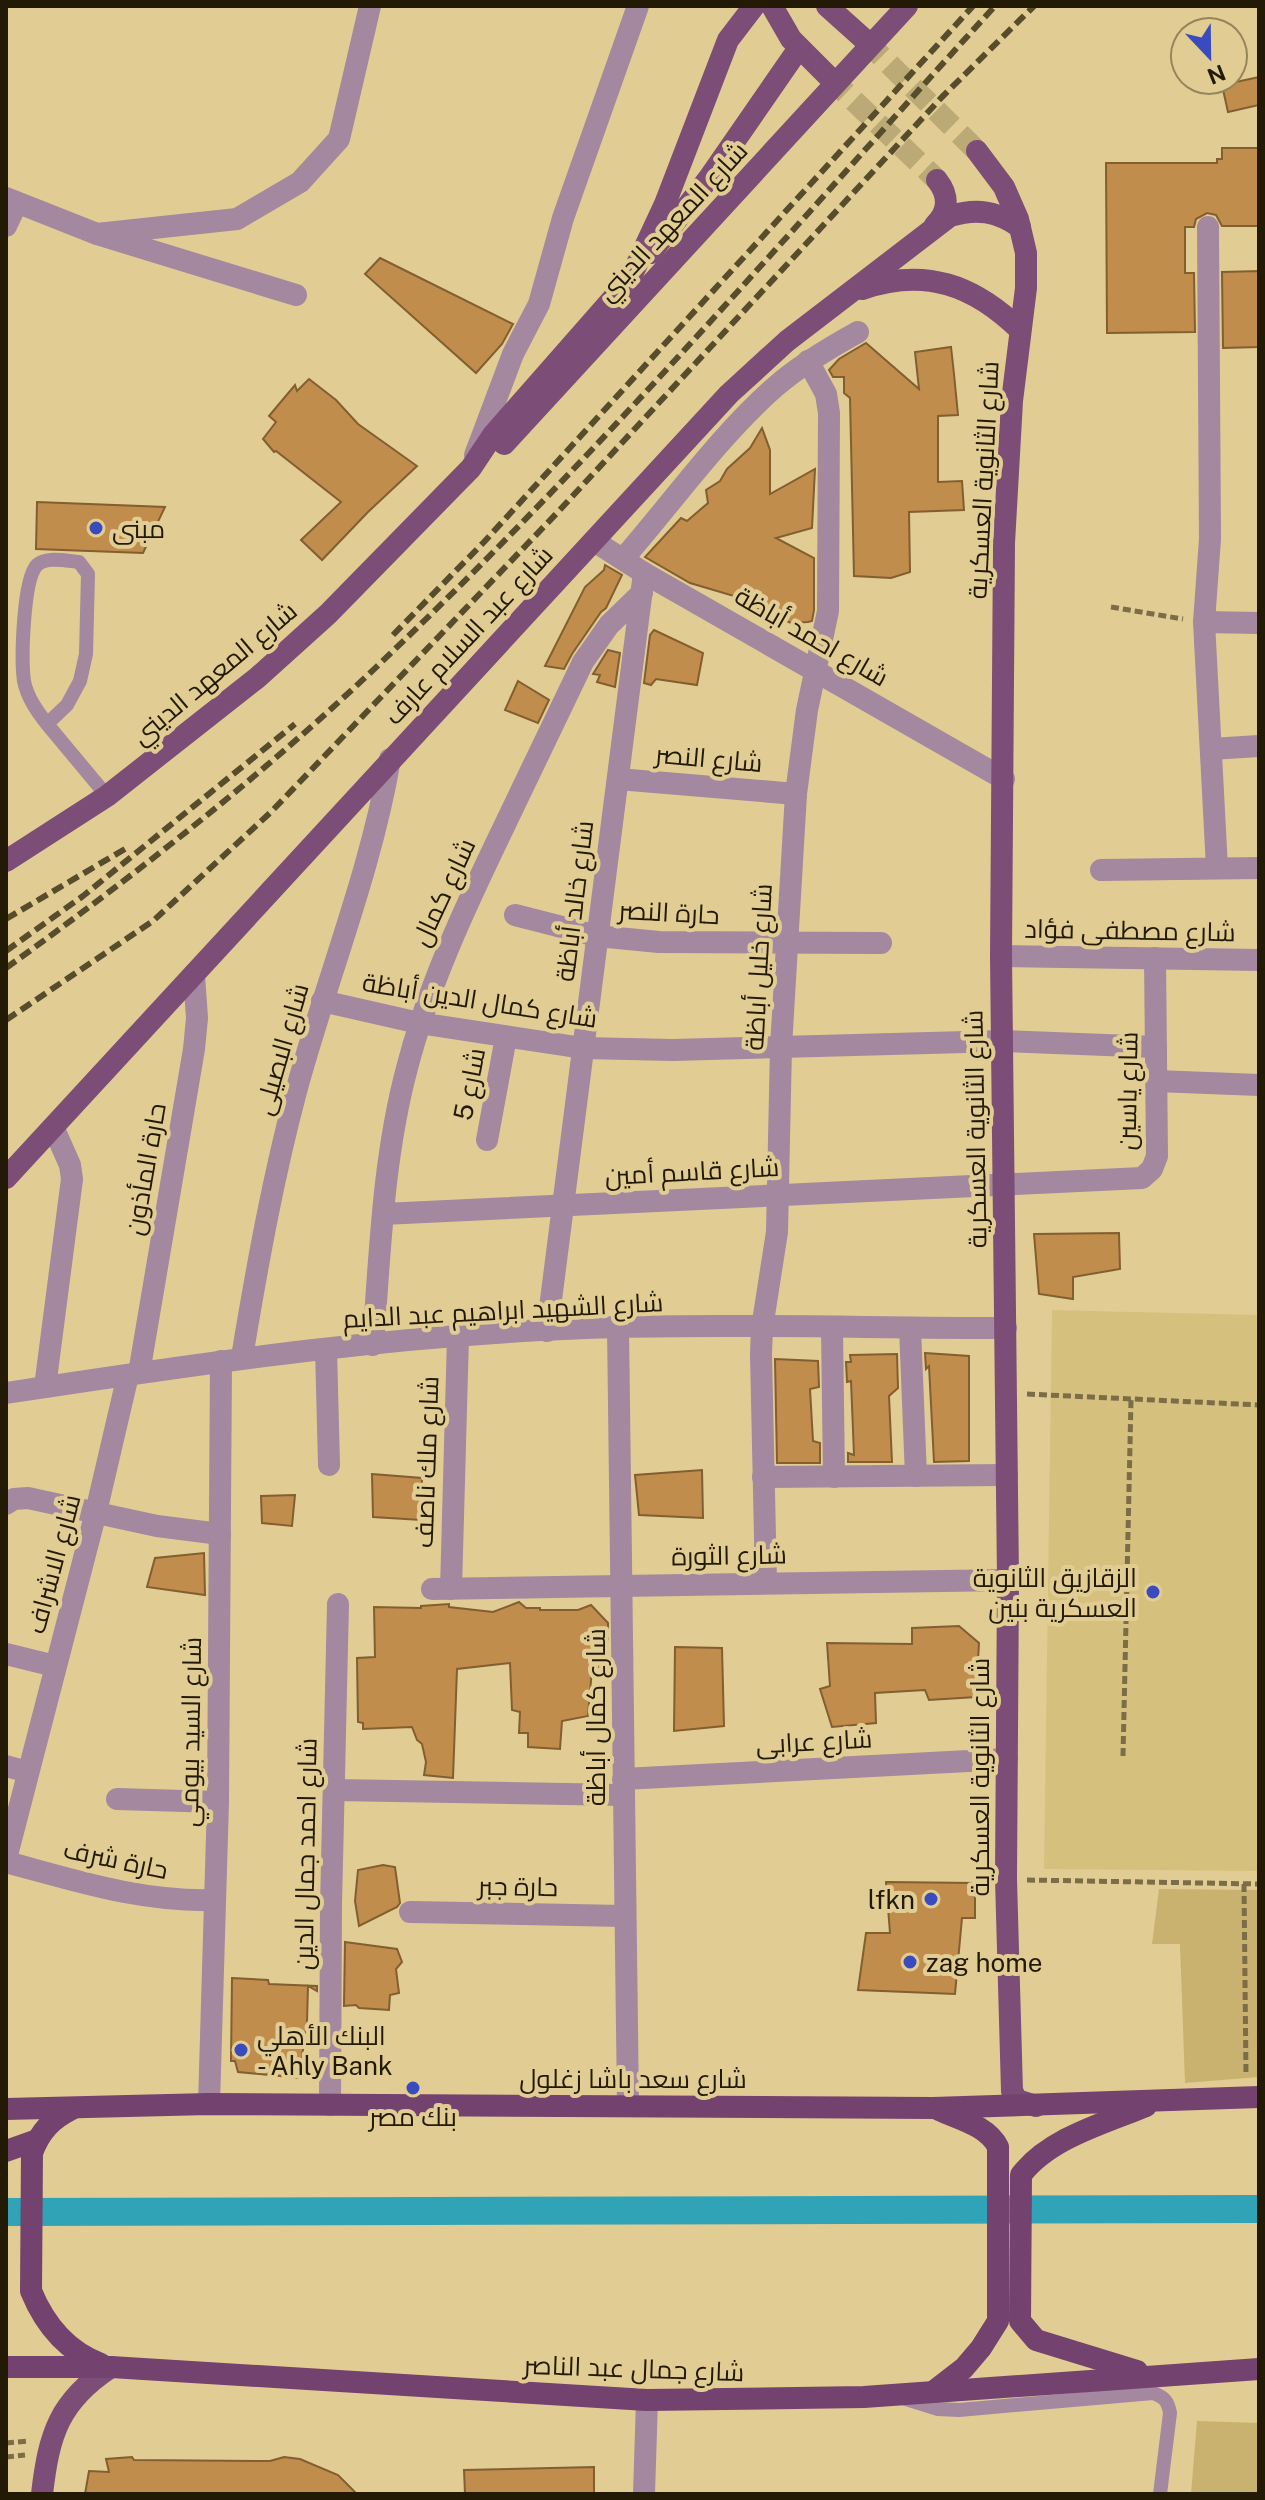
<svg xmlns="http://www.w3.org/2000/svg" width="1265" height="2500" font-family="'Public Sans',Cairo,sans-serif">
<style>
.built{fill:#d6c07e}
.green{fill:#c9b26f}
.lines{fill:none;stroke-linecap:round;stroke-linejoin:round}
.canal{stroke:#31a3b6;stroke-width:28}
.building{fill:#c08d4d;stroke:#825e30;stroke-width:2}
.primary-tunnel{stroke:#bba976;stroke-width:22;stroke-dasharray:22 11;stroke-linecap:butt}
.path{stroke:#7b6d47;stroke-width:5;stroke-dasharray:8 4;stroke-linecap:butt}
.service{stroke:#a3889f;stroke-width:14}
.minor{stroke:#a3889f;stroke-width:22}
.primary{stroke:#7c4d76;stroke-width:22}
.trunk{stroke:#74426e;stroke-width:22}
.rail{stroke:#574c2c;stroke-width:6;stroke-dasharray:12 6;stroke-linecap:butt}
.poi-dot{fill:#3a4bbe;stroke:#e1cd93;stroke-width:3}
.labels{text-anchor:middle;dominant-baseline:central;stroke-width:8;stroke-linejoin:round;paint-order:stroke}
.street-label{font-size:26px;fill:#221a04;stroke:#e1cd93}
.poi-label{font-size:26px;fill:#221a04;stroke:#e1cd93;text-anchor:start}
</style>
<rect width="100%" height="100%" fill="#e1cd93"/>
<!-- built -->
<polygon class="built" points="1052,1310 1259,1315 1259,1871 1044,1869"/>
<!-- green -->
<g class="green">
<polygon points="1159,1889 1259,1890 1259,2077 1185,2083 1180,1944 1152,1944"/>
<polygon points="1197,2421 1259,2423 1259,2494 1191,2494"/>
</g>
<g class="lines">
<!-- canal -->
<polyline class="canal" points="6,2212 1259,2209"/>
</g>
<!-- building -->
<g class="building">
<polygon points="1259,77 1259,105 1228,112 1222,85"/>
<polygon points="1222,148 1259,148 1259,226 1222,226 1216,215 1207,213 1196,219 1194,227 1185,227 1185,273 1194,273 1195,332 1107,333 1106,163 1217,163 1217,159 1222,159"/>
<polygon points="380,258 513,324 502,344 476,373 365,274"/>
<polygon points="1259,271 1259,347 1223,348 1222,272"/>
<polygon points="866,343 919,389 915,352 951,347 954,374 958,415 938,416 938,482 962,481 964,510 909,512 910,572 891,578 854,576 850,398 844,393 844,377 833,377 829,370 839,359"/>
<polygon points="309,379 336,400 358,424 417,466 368,512 322,560 301,540 341,502 276,451 274,452 263,439 276,422 269,416 295,385 297,391"/>
<polygon points="762,428 770,450 770,494 815,469 812,528 776,538 814,558 814,610 812,621 808,622 791,623 754,607 752,611 735,603 734,596 690,583 645,557 681,518 687,521 708,503 706,490 720,481 727,469 750,448"/>
<polygon points="37,502 165,507 143,553 36,549"/>
<polygon points="605,565 622,575 606,608 601,612 572,654 564,669 545,666 585,587 604,570"/>
<polygon points="654,630 703,653 697,685 656,679 651,685 644,683 650,635"/>
<polygon points="608,650 620,653 615,687 597,682 600,675 593,674"/>
<polygon points="518,681 549,700 538,723 505,710"/>
<polygon points="1119,1233 1120,1269 1073,1277 1073,1299 1039,1294 1034,1234"/>
<polygon points="925,1353 969,1356 969,1461 934,1462 929,1366 926,1369"/>
<polygon points="897,1354 898,1388 889,1396 892,1462 848,1462 848,1453 854,1455 851,1381 847,1382 846,1362 851,1362 850,1355"/>
<polygon points="775,1359 818,1361 819,1387 810,1389 813,1441 820,1443 820,1463 777,1463"/>
<polygon points="702,1470 703,1518 639,1515 635,1475"/>
<polygon points="372,1474 422,1478 421,1520 373,1517"/>
<polygon points="295,1495 292,1526 262,1523 261,1496"/>
<polygon points="204,1553 205,1595 147,1587 155,1558"/>
<polygon points="519,1602 526,1608 540,1608 540,1610 578,1610 591,1605 608,1623 608,1664 592,1669 588,1716 562,1721 560,1749 528,1747 528,1733 519,1733 520,1712 512,1710 510,1663 457,1669 453,1778 424,1775 426,1762 422,1744 417,1740 412,1727 363,1729 363,1723 358,1722 357,1658 375,1657 374,1607 421,1608 421,1606 449,1604 449,1607 493,1612"/>
<polygon points="959,1626 979,1643 976,1697 929,1700 925,1690 875,1693 876,1723 832,1727 820,1689 830,1686 827,1643 912,1644 912,1628"/>
<polygon points="675,1647 722,1648 724,1726 674,1731"/>
<polygon points="383,1865 395,1867 400,1903 397,1907 359,1926 355,1901 358,1870"/>
<polygon points="886,1882 975,1883 975,1918 962,1918 955,1994 858,1990 866,1933 890,1933"/>
<polygon points="345,1942 397,1949 402,1962 396,1969 399,1993 390,1995 389,2010 359,2008 356,2005 344,2006"/>
<polygon points="232,1978 268,1980 269,1984 317,1986 317,1991 308,1986 307,2022 299,2078 238,2072 235,2061 231,2061"/>
<polygon points="132,2457 134,2460 270,2461 284,2457 300,2459 338,2475 357,2494 85,2494 89,2471 109,2472 106,2459"/>
<polygon points="594,2467 594,2494 465,2494 464,2470"/>
</g>
<g class="lines">
<!-- primary-tunnel -->
<g class="primary-tunnel">
<polyline points="866,41 977,151"/>
<polyline points="830,78 937,180"/>
</g>
<!-- path -->
<g class="path">
<polyline points="1111,607 1183,619"/>
<polyline points="1027,1394 1259,1405"/>
<polyline points="1123,1756 1131,1400"/>
<polyline points="1027,1880 1259,1884"/>
<polyline points="1244,1884 1246,2076"/>
<polyline points="6,2443 29,2441"/>
<polyline points="6,2457 25,2455"/>
</g>
<!-- service -->
<g class="service">
<path d="M47 724C37 711 27 697 24 681 21 660 23 579 37 565 47 556 67 561 79 562L88 574 86 654 80 681 67 705 47 724 107 796"/>
<path d="M903 2398 938 2409 959 2410 1153 2393C1164 2397 1168 2401 1170 2413L1160 2494"/>
</g>
<!-- minor -->
<g class="minor">
<polyline points="6,198 97,234 296,295"/>
<polyline points="6,226 17,203"/>
<polyline points="1208,227 1210,539 1204,622 1217,868"/>
<polyline points="97,234 237,219 300,182 339,139 370,6"/>
<polyline points="475,455 513,354 539,304 563,218 638,6"/>
<polyline points="594,541 644,573 1004,779"/>
<path d="M623 559C671 504 721 434 775 387 800 365 829 348 858 332"/>
<polyline points="1204,622 1259,623"/>
<polyline points="1211,749 1259,746"/>
<polyline points="618,779 796,794"/>
<polyline points="1101,870 1259,868"/>
<polyline points="515,915 597,936 659,942 881,943"/>
<polyline points="1001,956 1259,960"/>
<polyline points="322,1001 419,1023 583,1048 673,1050 1003,1041 1156,1047"/>
<polyline points="1156,1081 1259,1085"/>
<polyline points="487,1140 506,1037"/>
<polyline points="383,1214 1142,1178 1152,1169 1157,1156 1155,958"/>
<polyline points="618,1327 628,2105"/>
<polyline points="832,1328 834,1477"/>
<polyline points="910,1328 916,1476"/>
<polyline points="547,1331 644,573"/>
<path d="M373 1345C380 1252 383 1158 407 1068 428 987 463 912 499 837 527 779 555 720 583 662L609 625 642 593"/>
<polyline points="326,1349 329,1465"/>
<path d="M242 1357C257 1267 273 1177 297 1088 327 978 371 871 390 759"/>
<polyline points="139,1373 194,1049 197,1018 194,975"/>
<polyline points="45,1387 72,1179 70,1165 54,1129"/>
<path d="M6 1393C209 1362 413 1332 619 1327 747 1324 877 1328 1006 1328"/>
<polyline points="763,1477 1007,1475"/>
<polyline points="6,1504 14,1499 28,1498 157,1526 220,1534"/>
<polyline points="766,1583 761,1354 762,1328 777,1232 781,1047 796,794 807,710 828,611 829,413 826,394 808,361"/>
<polyline points="432,1589 1008,1580"/>
<polyline points="451,1589 458,1337"/>
<polyline points="6,1654 55,1666"/>
<polyline points="6,1766 28,1772"/>
<polyline points="623,1779 1007,1759"/>
<polyline points="335,1790 623,1795"/>
<polyline points="117,1799 218,1802"/>
<polyline points="6,1859 96,1512 128,1375"/>
<path d="M6 1862C77 1881 140 1902 215 1900"/>
<polyline points="410,1912 624,1916"/>
<polyline points="209,2104 218,1802 221,1361"/>
<polyline points="330,2105 331,1905 338,1604"/>
<polyline points="644,2494 647,2400"/>
</g>
<!-- primary -->
<g class="primary">
<polyline points="772,6 791,39 830,78"/>
<polyline points="827,6 866,41"/>
<polyline points="977,151 1004,187 1018,219 1026,253 1026,288 1012,401 1004,543 1001,956 1008,1580 1006,1879 1012,2091 1017,2100 1036,2106"/>
<path d="M935 225C949 212 949 195 937 180"/>
<polyline points="651,253 709,178 799,48"/>
<path d="M862 289C925 267 974 285 1020 330"/>
<polyline points="504,444 907,6"/>
<polyline points="6,861 107,796 257,678 328,614 471,468 493,435 630,279 665,204 728,40 754,6"/>
<path d="M6 1178 729 394 787 341 950 216C977 208 996 211 1020 227"/>
<path d="M42 2494C49 2434 59 2401 111 2367"/>
</g>
<!-- trunk -->
<g class="trunk">
<polyline points="6,2109 209,2104 933,2108 1259,2097"/>
<path d="M72 2109C52 2119 40 2131 32 2153L31 2291C45 2325 66 2351 101 2364"/>
<polyline points="6,2151 37,2140"/>
<polyline points="6,2367 111,2367 647,2400 864,2397 1259,2369"/>
<path d="M1137 2371 1036 2340 1020 2321 1021 2175C1049 2138 1105 2123 1146 2106"/>
<path d="M933 2392 964 2368 981 2348 998 2321V2147C988 2126 959 2119 939 2110"/>
</g>
<!-- rail -->
<g class="rail">
<polyline points="393,635 484,542 973,6"/>
<polyline points="6,919 130,846"/>
<polyline points="6,951 83,896 295,724"/>
<path d="M6 968C141 871 273 767 393 651 605 448 797 223 995 6"/>
<polyline points="6,1020 153,921 271,812 556,514 942,97 1034,6"/>
</g>
</g>
<!-- markers -->
<g class="poi-dot">
<circle cx="96" cy="528" r="8"/>
<circle cx="1153" cy="1592" r="8"/>
<circle cx="931" cy="1899" r="8"/>
<circle cx="910" cy="1962" r="8"/>
<circle cx="241" cy="2050" r="8"/>
<circle cx="413" cy="2088" r="8"/>
</g>
<g class="labels">
<!-- street labels -->
<g class="street-label">
<text transform="translate(672 221) rotate(-47)">شارع المعهد الديني</text>
<text transform="translate(983 480) rotate(-87)">شارع الثانوية العسكرية</text>
<text transform="translate(468 635) rotate(-47)">شارع عبد السلام عارف</text>
<text transform="translate(812 636) rotate(30)">شارع احمد أباظة</text>
<text transform="translate(214 673) rotate(-40)">شارع المعهد الديني</text>
<text transform="translate(709 758) rotate(5)">شارع النصر</text>
<text transform="translate(443 892) rotate(-65)">شارع كمال</text>
<text transform="translate(574 901) rotate(-83)">شارع خالد أباظة</text>
<text transform="translate(669 912) rotate(3)">حارة النصر</text>
<text transform="translate(1130 930) rotate(1)">شارع مصطفى فؤاد</text>
<text transform="translate(758 967) rotate(-87)">شارع خليل أباظة</text>
<text transform="translate(480 1000) rotate(9)">شارع كمال الدين أباظة</text>
<text transform="translate(281 1049) rotate(-74)">شارع البصيلى</text>
<text transform="translate(469 1084) rotate(-79)">شارع 5</text>
<text transform="translate(1127 1091) rotate(-89)">شارع ياسين</text>
<text transform="translate(975 1129) rotate(-91)">شارع الثانوية العسكرية</text>
<text transform="translate(145 1169) rotate(-80)">حارة المأذون</text>
<text transform="translate(692 1171) rotate(-3)">شارع قاسم أمين</text>
<text transform="translate(503 1310) rotate(-3)">شارع الشهيد ابراهيم عبد الدايم</text>
<text transform="translate(426 1462) rotate(-88)">شارع ملك ناصف</text>
<text transform="translate(729 1555) rotate(-1)">شارع الثورة</text>
<text transform="translate(53 1564) rotate(-75)">شارع الاشراف</text>
<text transform="translate(595 1717) rotate(-90)">شارع كمال أباظة</text>
<text transform="translate(190 1732) rotate(-89)">شارع السيد بيومي</text>
<text transform="translate(814 1741) rotate(-3)">شارع عرابى</text>
<text transform="translate(979 1777) rotate(-90)">شارع الثانوية العسكرية</text>
<text transform="translate(305 1854) rotate(-89)">شارع احمد جمال الدين</text>
<text transform="translate(116 1859) rotate(12)">حارة شرف</text>
<text transform="translate(518 1886) rotate(1)">حارة جبر</text>
<text x="633" y="2078">شارع سعد باشا زغلول</text>
<text transform="translate(634 2368) rotate(2)">شارع جمال عبد الناصر</text>
</g>
<!-- poi labels -->
<g class="poi-label">
<text x="112" y="528">مبنى</text>
<text x="1137" y="1577" text-anchor="end">الزقازيق الثانوية<tspan x="1137" dy="30">العسكرية بنين</tspan></text>
<text x="915" y="1899" text-anchor="end">lfkn</text>
<text x="926" y="1962">zag home</text>
<text x="257" y="2035">البنك الأهلي<tspan x="257" dy="30">- Ahly Bank</tspan></text>
<text x="413" y="2116" text-anchor="middle">بنك مصر</text>
</g>
</g>
<!-- border -->
<rect width="1265" height="2500" fill="none" stroke="#221a04" stroke-width="16"/>
<!-- north arrow -->
<g transform="translate(1209 56) rotate(158)"><circle r="38" fill="#e1cd93" stroke="#95855a" stroke-width="2"/>
<path d="M0-6L14 30L0 20L-14 30Z" fill="#3a4bbe"/>
<text y="-12" font-size="22" font-weight="bold" text-anchor="middle" fill="#221a04">N</text>
</g>
</svg>
